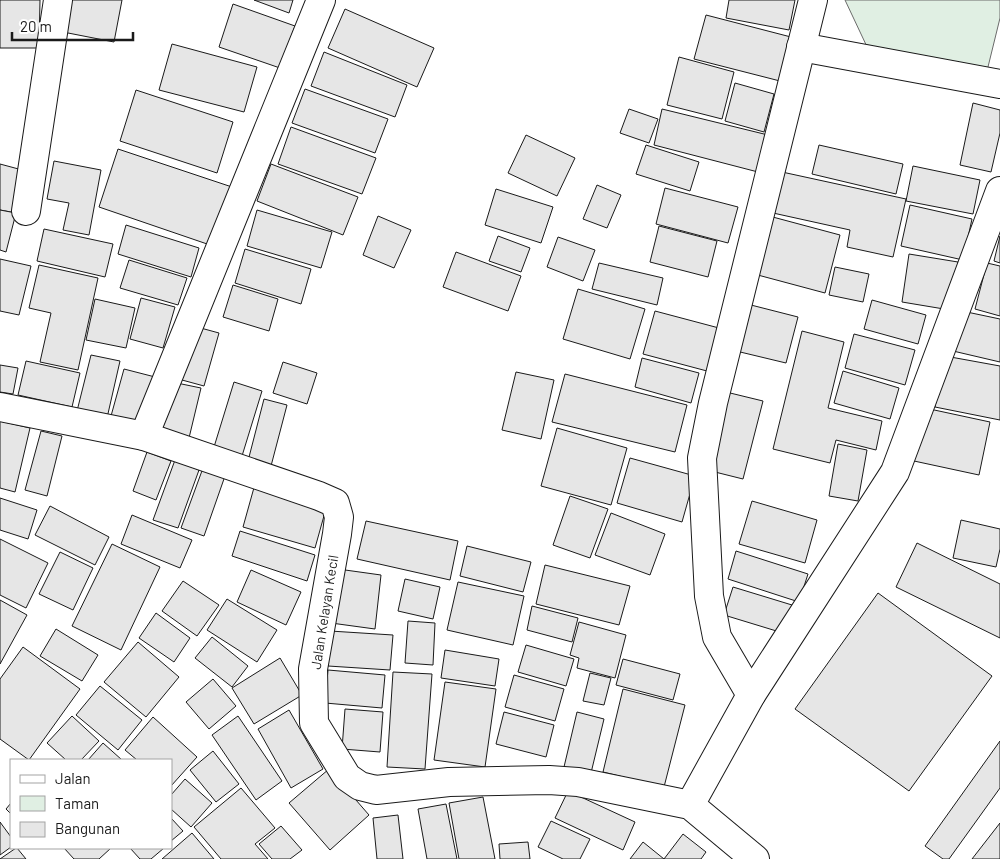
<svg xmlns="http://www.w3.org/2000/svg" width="1000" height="859" font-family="Barlow,sans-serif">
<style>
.green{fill:#e0efe3;stroke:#6a6a6a}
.building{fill:#e6e6e6;stroke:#1a1a1a}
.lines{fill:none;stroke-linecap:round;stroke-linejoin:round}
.street-casing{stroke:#1a1a1a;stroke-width:30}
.street{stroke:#fff;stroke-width:28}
.labels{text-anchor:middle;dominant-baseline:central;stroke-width:4;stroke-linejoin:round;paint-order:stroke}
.street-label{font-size:14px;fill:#1a1a1a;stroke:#fff}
</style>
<rect width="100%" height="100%" fill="#fff"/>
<!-- green -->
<polygon class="green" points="845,0 1000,0 1000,18 987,71 869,51"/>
<!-- building -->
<g class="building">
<polygon points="0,0 40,0 39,48 0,48"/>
<polygon points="69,0 122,0 114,42 63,32"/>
<polygon points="254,0 293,0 289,13"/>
<polygon points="729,0 795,0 789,30 726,18"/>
<polygon points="233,4 295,26 280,68 219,47"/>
<polygon points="345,9 434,48 417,87 328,48"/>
<polygon points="706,15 791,37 780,81 694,59"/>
<polygon points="172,44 257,67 244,112 159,90"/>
<polygon points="324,52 407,85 395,117 311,86"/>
<polygon points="679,57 734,72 722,119 667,105"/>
<polygon points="735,83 774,94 764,132 725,121"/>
<polygon points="305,89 388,119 375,153 292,123"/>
<polygon points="136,90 233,122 217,173 120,141"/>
<polygon points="973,103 1000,110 1000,133 991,172 960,165"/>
<polygon points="629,109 658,119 649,143 620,133"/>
<polygon points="662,109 768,135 758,172 654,145"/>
<polygon points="291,127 376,158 362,194 278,164"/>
<polygon points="526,135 575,158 557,196 508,173"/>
<polygon points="646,145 699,162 690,191 636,174"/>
<polygon points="819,145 903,164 896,194 812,174"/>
<polygon points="118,149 232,187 213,246 99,207"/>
<polygon points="54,161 101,170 89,235 63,230 69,203 47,199"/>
<polygon points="0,164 26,171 16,213 0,210"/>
<polygon points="271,164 358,197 343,235 257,201"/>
<polygon points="913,166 980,180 973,214 906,201"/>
<polygon points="782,172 906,199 893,257 847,247 850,230 773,213"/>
<polygon points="597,185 621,195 607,228 583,219"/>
<polygon points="665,188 738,207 728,243 656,224"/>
<polygon points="496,189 553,207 541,243 485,225"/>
<polygon points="910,205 972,219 963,260 901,246"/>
<polygon points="0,210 16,213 6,252 0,250"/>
<polygon points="257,210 332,232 321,268 247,246"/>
<polygon points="378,216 411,230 394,268 363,255"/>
<polygon points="769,216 840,235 825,293 754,274"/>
<polygon points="126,225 199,248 191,277 118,254"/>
<polygon points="659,226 717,241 708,277 650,262"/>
<polygon points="44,229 113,244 105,277 37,261"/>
<polygon points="498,236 530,248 521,272 489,261"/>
<polygon points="1000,236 1000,263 994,261"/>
<polygon points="558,237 595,250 583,281 547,267"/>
<polygon points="245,249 311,269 301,304 235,283"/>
<polygon points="456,252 521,276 508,311 443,287"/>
<polygon points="909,254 958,262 950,310 902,302"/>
<polygon points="0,259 31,266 19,315 0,311"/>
<polygon points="129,260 187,278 178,305 120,288"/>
<polygon points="599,263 663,278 657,305 592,289"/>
<polygon points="987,263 1000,266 1000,316 975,309"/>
<polygon points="39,265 98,278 78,370 40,362 51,313 29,308"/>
<polygon points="835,267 869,274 863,302 829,295"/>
<polygon points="233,285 278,299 269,331 223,317"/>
<polygon points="578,289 645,309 630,359 563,339"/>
<polygon points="141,298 175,307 163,348 130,339"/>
<polygon points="95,299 135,308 126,348 86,340"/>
<polygon points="872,300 926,315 918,344 864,329"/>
<polygon points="747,304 798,317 786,363 736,351"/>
<polygon points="655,311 719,328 707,371 643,354"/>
<polygon points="962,311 1000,319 1000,362 953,351"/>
<polygon points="197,327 219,333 204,386 182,380"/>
<polygon points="802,331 844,342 828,408 882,421 876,450 836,440 830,463 773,449"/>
<polygon points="854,334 915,350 905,385 845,368"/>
<polygon points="91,355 120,361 107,418 77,411"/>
<polygon points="945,356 1000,366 1000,420 935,407"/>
<polygon points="642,358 699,373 691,403 635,387"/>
<polygon points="26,361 80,373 72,407 18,395"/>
<polygon points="283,362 317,373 307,404 273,393"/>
<polygon points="0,365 18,368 13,394 0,392"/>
<polygon points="124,369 159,378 145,426 111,416"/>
<polygon points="843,371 899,388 890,419 834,403"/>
<polygon points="516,372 554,380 541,439 502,430"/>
<polygon points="565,374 687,405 675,452 552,422"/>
<polygon points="172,382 201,388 189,438 160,431"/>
<polygon points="234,382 262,391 242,456 214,447"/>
<polygon points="726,392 763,401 743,479 707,470"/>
<polygon points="264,399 287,405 271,466 248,461"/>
<polygon points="925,408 990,422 979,475 914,461"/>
<polygon points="0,421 30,428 15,492 0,488"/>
<polygon points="557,428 627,448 611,505 541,486"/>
<polygon points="41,431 62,436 47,496 25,490"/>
<polygon points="838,444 867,450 858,501 829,496"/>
<polygon points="147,452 171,461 156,500 133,491"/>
<polygon points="630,458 695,476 682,522 617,503"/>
<polygon points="175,460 199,470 178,528 153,520"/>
<polygon points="203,468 225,476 204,536 181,528"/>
<polygon points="255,484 327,505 315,548 243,527"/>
<polygon points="570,496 608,509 590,558 553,545"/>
<polygon points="0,498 37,510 28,539 0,530"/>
<polygon points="752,501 817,520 805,563 739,544"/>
<polygon points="50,506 109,537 95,565 35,535"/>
<polygon points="611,513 665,534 650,575 595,555"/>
<polygon points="132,515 192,540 180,568 121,544"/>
<polygon points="961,520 1000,529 1000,549 996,567 953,558"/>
<polygon points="366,521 458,541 450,580 357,559"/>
<polygon points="240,531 315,555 307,581 232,556"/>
<polygon points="0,539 48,563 26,608 0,595"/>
<polygon points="917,543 1000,584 1000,638 896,587"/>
<polygon points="112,544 160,567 121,650 72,626"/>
<polygon points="467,546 531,562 523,592 460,576"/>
<polygon points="736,551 808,574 799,602 728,579"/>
<polygon points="60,552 93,568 73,610 39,594"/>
<polygon points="545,565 630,586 619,625 536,604"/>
<polygon points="338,569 381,575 375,629 331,623"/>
<polygon points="251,570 301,592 286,625 237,602"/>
<polygon points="405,579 440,587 433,619 398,611"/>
<polygon points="183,581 219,605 197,636 162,611"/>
<polygon points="458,582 524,596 513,645 447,630"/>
<polygon points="733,587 792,605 783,633 724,615"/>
<polygon points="878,593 992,676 909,791 795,709"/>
<polygon points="227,599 277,630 257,662 207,630"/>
<polygon points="0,600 27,615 0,664"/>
<polygon points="532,606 578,618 572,642 527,630"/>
<polygon points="156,613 190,638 174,662 139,638"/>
<polygon points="408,621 435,623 433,665 405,663"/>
<polygon points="579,622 626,635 615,678 577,668 579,658 570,655"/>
<polygon points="56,629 98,655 82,681 40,656"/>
<polygon points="330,631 393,635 390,670 328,666"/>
<polygon points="212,637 248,666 232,687 195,658"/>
<polygon points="138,642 179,677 146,717 104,682"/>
<polygon points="526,645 574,659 566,686 518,672"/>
<polygon points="23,647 80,689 29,760 0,739 0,679"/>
<polygon points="445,650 499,659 495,686 441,678"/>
<polygon points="280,658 302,695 254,724 232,688"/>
<polygon points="623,659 680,674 673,700 616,685"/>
<polygon points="328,670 385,675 382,708 325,703"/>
<polygon points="393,672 432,674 425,769 387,767"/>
<polygon points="590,673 611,678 604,705 583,701"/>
<polygon points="514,675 564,689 555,721 505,707"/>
<polygon points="213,679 236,706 209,729 186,702"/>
<polygon points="445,682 496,689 485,767 434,760"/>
<polygon points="100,686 142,720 118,750 76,715"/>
<polygon points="623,689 685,705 664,787 603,772"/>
<polygon points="345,709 383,712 380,752 342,749"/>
<polygon points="289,710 323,769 291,788 258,729"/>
<polygon points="504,712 554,725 546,757 496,744"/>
<polygon points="577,712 604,719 591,773 564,767"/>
<polygon points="72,716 99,741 81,760 66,760 47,743"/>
<polygon points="238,716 282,781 256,800 212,735"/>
<polygon points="153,717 197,757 171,786 171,760 137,760 125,750"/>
<polygon points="1000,741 1000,788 949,859 943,859 925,846"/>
<polygon points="103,743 122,760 88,760"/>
<polygon points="213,751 239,784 216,802 190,770"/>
<polygon points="329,769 369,815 330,850 289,803"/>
<polygon points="185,779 212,803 191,827 171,809 171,795"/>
<polygon points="241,788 275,828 255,844 268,859 221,859 194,827"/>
<polygon points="568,791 635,822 623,850 555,818"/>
<polygon points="483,797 495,859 459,859 449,803"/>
<polygon points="11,803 11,814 6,809"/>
<polygon points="446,804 457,859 427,859 418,809"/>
<polygon points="398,815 403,859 377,859 373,818"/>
<polygon points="171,818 183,831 171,841"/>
<polygon points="551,821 590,839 580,859 563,859 538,847"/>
<polygon points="0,822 11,837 11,847 0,855"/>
<polygon points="1000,823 1000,859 972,859"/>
<polygon points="281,826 302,850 290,859 272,859 259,844"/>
<polygon points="192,833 214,859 162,859"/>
<polygon points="683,834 706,852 701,859 664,859"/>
<polygon points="528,842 530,859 500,859 499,844"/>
<polygon points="643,842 664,859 630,859"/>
<polygon points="17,848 26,859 0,859 16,848"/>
<polygon points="64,848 111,848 99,859 74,859"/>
<polygon points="130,848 164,848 151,859 140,859"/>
</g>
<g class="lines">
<!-- street casing -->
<g class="street-casing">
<g id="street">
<polyline points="801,47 1000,84"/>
<polyline points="26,211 58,0"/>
<polyline points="0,407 144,436 319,496 335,503 339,517 337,534 313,669 314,723 347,777 360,786 376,790 449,782 549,780 578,782 690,805 755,859"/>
<polyline points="144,436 321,0"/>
<polyline points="751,695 717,637 709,596 702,458 713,403 813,0"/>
<polyline points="690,805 751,695 895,472 1000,191"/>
</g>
</g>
<!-- street -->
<use href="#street" class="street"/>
</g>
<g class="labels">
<!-- street labels -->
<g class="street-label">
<text transform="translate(324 612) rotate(-81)">Jalan Kelayan Kecil</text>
</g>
</g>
<!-- legend -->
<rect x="10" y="759" width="162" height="90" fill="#ffffff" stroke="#a3a3a3"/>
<rect x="20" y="775" width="25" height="8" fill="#ffffff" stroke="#a3a3a3"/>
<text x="55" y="784" font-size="15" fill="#1a1a1a">Jalan</text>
<rect x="20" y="796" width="25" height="15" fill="#e0efe3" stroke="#a3a3a3"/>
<text x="55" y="809" font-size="15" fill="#1a1a1a">Taman</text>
<rect x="20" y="822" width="25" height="15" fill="#e6e6e6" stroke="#a3a3a3"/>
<text x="55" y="834" font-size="15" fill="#1a1a1a">Bangunan</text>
<!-- scale -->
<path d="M12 32v8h121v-8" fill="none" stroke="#1a1a1a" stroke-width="2.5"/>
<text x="20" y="32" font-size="15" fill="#1a1a1a" stroke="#ffffff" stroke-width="4" paint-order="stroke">20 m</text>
</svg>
